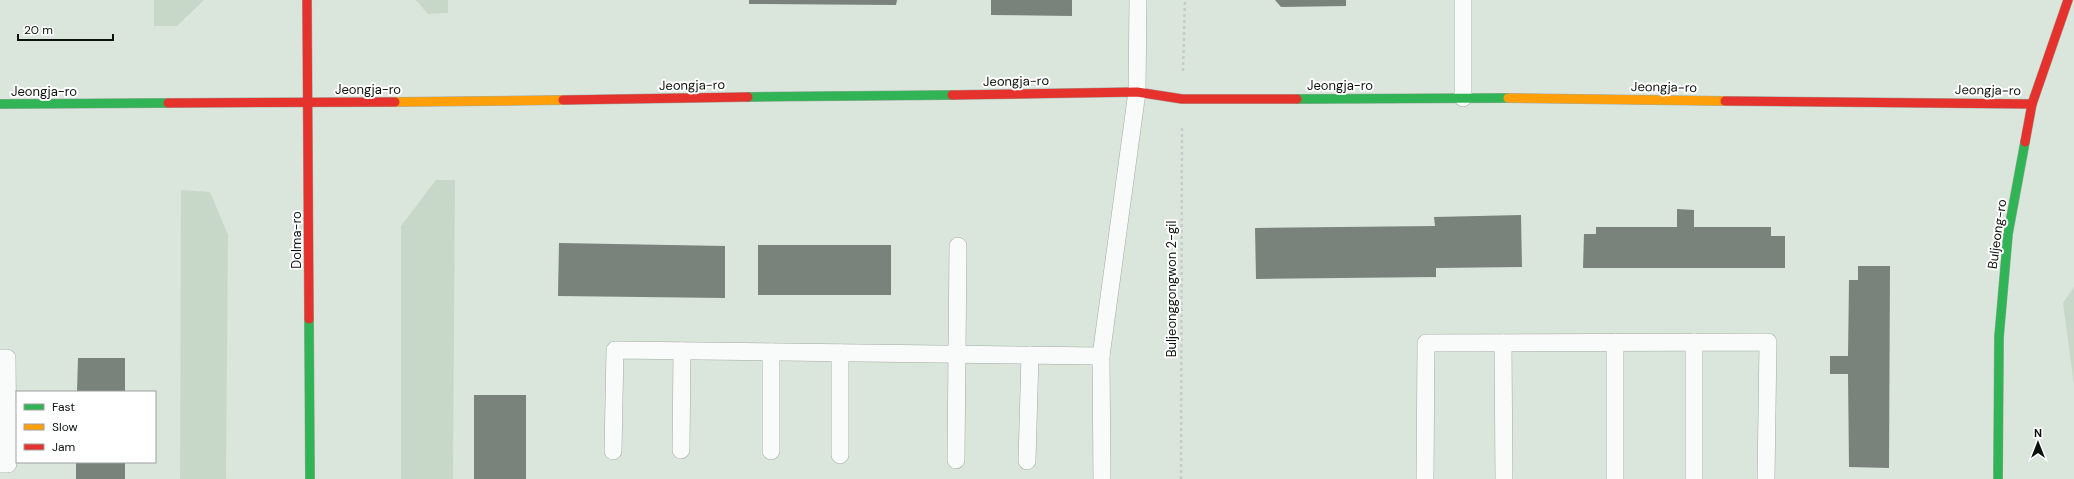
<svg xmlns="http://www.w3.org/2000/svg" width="2074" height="479" font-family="'DM Sans',sans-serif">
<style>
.green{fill:#c7d8c9}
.building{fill:#79837b}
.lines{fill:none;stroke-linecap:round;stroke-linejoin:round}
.lane-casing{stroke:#a1aaa2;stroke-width:18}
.fast-casing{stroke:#a1aaa2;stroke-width:10}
.slow-casing{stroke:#a1aaa2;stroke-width:10}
.jam-casing{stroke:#a1aaa2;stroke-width:10}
.path{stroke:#c8ccc8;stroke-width:2.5;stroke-dasharray:3 3;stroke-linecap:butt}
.lane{stroke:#f9fbfa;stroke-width:17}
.fast{stroke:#30b455;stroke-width:9}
.slow{stroke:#ff9f0a;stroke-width:9}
.jam{stroke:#e5322d;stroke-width:9}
.labels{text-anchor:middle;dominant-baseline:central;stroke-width:4;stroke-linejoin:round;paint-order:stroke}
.street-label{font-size:13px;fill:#0b120d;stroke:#fff}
</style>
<rect width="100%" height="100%" fill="#dae6dc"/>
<!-- green -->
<g class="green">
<polygon points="154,0 204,0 177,26 154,26"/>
<polygon points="416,0 448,0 448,13 428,14"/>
<polygon points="436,180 455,180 453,479 401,479 401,226"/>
<polygon points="181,190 210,192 228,235 226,479 180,479"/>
<polygon points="2074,287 2074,385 2063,303"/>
</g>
<!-- building -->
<g class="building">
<polygon points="749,0 897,0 896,5 749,4"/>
<polygon points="991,0 1072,0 1072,16 991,15"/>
<polygon points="1275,0 1346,0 1346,6 1281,7"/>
<polygon points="1677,209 1694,210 1694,227 1771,227 1771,236 1785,236 1785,268 1583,268 1584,234 1596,234 1596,227 1677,227"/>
<polygon points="1521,215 1522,267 1436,268 1436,277 1256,279 1255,228 1435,226 1434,217"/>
<polygon points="559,243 725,246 725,298 558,296"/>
<rect x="758" y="245" width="133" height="50"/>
<polygon points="1858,266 1890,266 1889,468 1849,467 1848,374 1830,374 1830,356 1848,356 1849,280 1858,280"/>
<polygon points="78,358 125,358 125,392 77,392"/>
<rect x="474" y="395" width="52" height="84"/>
<rect x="76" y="462" width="49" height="17"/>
</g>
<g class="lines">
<!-- lane casing -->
<g class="lane-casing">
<g id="lane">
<polyline points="1463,0 1463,98"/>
<polyline points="1615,342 1615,479"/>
<polyline points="1694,342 1694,479"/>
<polyline points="1503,343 1504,479"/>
<polyline points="771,352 771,451"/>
<polyline points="840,353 840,455"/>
<polyline points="0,358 7,358 8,464 0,464"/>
<polyline points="681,450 682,351"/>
<polyline points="613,451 615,350 1101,356"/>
<polyline points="956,460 958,246"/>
<polyline points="1027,461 1030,355"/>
<polyline points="1102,479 1101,356 1137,92 1138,0"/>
<polyline points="1425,479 1426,343 1768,342 1766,479"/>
</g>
</g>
<!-- fast casing -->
<g class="fast-casing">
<g id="fast">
<polyline points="748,97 952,95"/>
<polyline points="1297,99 1508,98"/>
<polyline points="0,104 168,103"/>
<polyline points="309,319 310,479"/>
<polyline points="1998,479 1999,337 2008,234 2025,142"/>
</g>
</g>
<!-- slow casing -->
<g class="slow-casing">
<g id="slow">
<polyline points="1508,98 1725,101"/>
<polyline points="395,102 563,100"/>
</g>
</g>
<!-- jam casing -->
<g class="jam-casing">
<g id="jam">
<polyline points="307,0 309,319"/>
<polyline points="952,95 1137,92 1182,99 1297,99"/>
<polyline points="563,100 748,97"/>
<polyline points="1725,101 2032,104"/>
<polyline points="168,103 395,102"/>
<polyline points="2025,142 2032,104 2068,0"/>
</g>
</g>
<!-- path -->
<g class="path">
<polyline points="1183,71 1185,0"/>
<polyline points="1181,479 1182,126"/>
</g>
<!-- lane -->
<use href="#lane" class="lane"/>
<!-- fast -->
<use href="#fast" class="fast"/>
<!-- slow -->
<use href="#slow" class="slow"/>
<!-- jam -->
<use href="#jam" class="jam"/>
</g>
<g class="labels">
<!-- street labels -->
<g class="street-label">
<text transform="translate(1016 81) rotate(-1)">Jeongja-ro</text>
<text transform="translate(692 85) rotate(-1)">Jeongja-ro</text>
<text x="1340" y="85">Jeongja-ro</text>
<text transform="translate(1664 87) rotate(1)">Jeongja-ro</text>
<text x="368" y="89">Jeongja-ro</text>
<text transform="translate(1988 90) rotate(1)">Jeongja-ro</text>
<text x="44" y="91">Jeongja-ro</text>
<text transform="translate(1997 234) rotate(-82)">Buljeong-ro</text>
<text transform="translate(296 240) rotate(-90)">Dolma-ro</text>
<text transform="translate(1171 289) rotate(-90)">Buljeonggongwon 2-gil</text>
</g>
</g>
<!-- legend -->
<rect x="16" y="391" width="140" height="72" fill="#ffffff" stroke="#9da09e"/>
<rect x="24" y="404" width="20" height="6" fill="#30b455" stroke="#9da09e"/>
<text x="52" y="411" font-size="12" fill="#0b120d">Fast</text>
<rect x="24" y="424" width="20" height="6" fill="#ff9f0a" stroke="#9da09e"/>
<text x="52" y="431" font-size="12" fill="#0b120d">Slow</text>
<rect x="24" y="444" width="20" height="6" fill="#e5322d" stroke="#9da09e"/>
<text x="52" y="451" font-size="12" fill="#0b120d">Jam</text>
<!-- north arrow -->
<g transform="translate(2038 443)" stroke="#ffffff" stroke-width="3" paint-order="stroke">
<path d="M0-3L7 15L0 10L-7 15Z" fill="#0b120d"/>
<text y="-6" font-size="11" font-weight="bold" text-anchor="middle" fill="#0b120d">N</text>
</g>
<!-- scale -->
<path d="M18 34v6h95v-6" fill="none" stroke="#0b120d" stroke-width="2"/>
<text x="24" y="34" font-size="12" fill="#0b120d" stroke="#ffffff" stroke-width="3" paint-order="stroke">20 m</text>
</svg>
